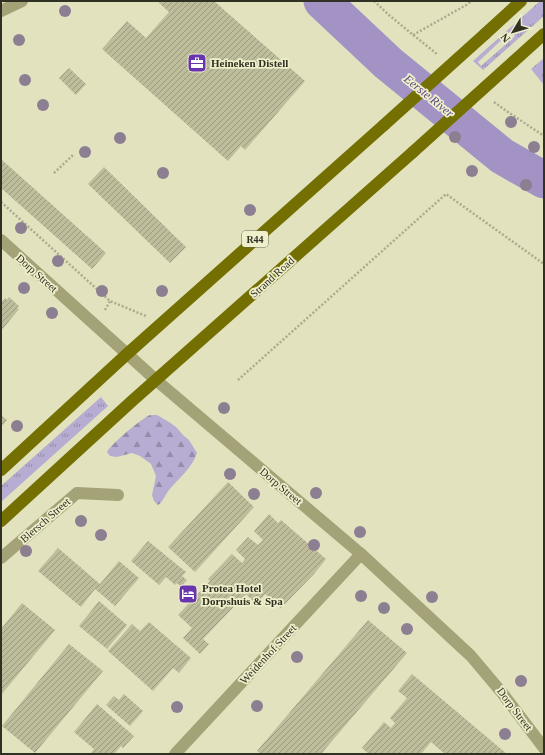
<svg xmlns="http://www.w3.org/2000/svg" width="545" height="755" font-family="'Times New Roman',serif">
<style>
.grass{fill:url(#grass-tufts);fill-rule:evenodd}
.forest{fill:url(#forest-firs)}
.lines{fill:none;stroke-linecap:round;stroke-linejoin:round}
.river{stroke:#a393c5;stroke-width:37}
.building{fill:url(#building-hatch)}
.path{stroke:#aaaa8e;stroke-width:2.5;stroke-dasharray:2 2;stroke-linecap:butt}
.minor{stroke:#a4a377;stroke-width:12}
.major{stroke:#736f00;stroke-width:12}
.major-bridge{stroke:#736f00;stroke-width:12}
.tree{fill:#8c7f91}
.labels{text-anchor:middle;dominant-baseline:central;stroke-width:3.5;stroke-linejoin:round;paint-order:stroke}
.shield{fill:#efefcc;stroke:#696956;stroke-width:1}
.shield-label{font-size:10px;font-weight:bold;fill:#303023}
.poi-label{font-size:11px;font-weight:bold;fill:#303023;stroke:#efefcc;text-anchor:start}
.street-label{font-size:11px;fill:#303023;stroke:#efefcc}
.water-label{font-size:12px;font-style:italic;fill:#5a4382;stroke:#efefcc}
</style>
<defs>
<pattern id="grass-tufts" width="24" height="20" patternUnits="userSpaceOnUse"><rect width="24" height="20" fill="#b7acd1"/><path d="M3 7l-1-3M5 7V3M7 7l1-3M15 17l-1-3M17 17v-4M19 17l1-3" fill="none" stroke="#958ca9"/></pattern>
<pattern id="forest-firs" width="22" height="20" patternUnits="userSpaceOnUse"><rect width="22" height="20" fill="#b7acd1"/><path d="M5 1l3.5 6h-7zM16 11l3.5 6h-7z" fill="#958ca9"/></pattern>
<pattern id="building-hatch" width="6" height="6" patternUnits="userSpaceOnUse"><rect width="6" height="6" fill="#bebd9b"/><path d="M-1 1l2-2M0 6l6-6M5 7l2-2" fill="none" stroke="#9b9a7e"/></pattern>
</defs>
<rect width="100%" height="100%" fill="#e2e2bf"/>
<!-- grass -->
<g class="grass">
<path d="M540 1H544V16L483 70 473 61ZM511 31 515 36 481 66 478 62Z"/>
<polygon points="544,58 544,85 531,69"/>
<polygon points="101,397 108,406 1,502 1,486"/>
</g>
<!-- forest -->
<path class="forest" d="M150 415H157L169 422 176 427 183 435 189 440 197 453C192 468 179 478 169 490 165 495 163 502 158 505L154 501 152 495 156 476 151 464 140 456 132 453 117 457 110 456 107 452C110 445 142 418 150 415Z"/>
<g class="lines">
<!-- river -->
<polyline class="river" points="322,1 388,63 502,156 544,180"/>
</g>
<!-- building -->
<g class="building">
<polygon points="161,1 214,1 305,81 245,150 241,146 228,161 102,49 127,21 146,38 169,12 159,3"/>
<polygon points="69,68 86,84 76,95 59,78"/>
<polygon points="1,159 106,253 92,269 1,188"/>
<polygon points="104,167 186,247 170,263 88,184"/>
<polygon points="9,297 19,306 17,308 19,309 1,331 1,303 5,298 7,300"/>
<polygon points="1,415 7,420 1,427"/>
<polygon points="228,482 254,507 195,572 168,547"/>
<polygon points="269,514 278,523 281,520 326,559 314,574 281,608 265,594 256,604 246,594 203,639 209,644 200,654 183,638 192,628 178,615 210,581 208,579 232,554 242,563 245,559 236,550 248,537 258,545 263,540 254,531"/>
<polygon points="148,541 186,572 182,576 187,580 181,587 177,583 175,585 166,577 159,585 131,561"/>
<polygon points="58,548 100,584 119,561 139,578 115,606 95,589 81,607 38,571"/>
<polygon points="99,601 127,625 107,649 79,626"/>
<polygon points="22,603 55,630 1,695 1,629"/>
<polygon points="368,620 407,653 321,754 261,754 257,751"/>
<polygon points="149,622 191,658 179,673 173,668 153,691 108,651 132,624 140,631"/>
<polygon points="69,644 103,671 35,753 2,726"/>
<polygon points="412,674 507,754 445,754 431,742 421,754 369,754 362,748 384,722 391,728 395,723 390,718 407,698 398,691"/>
<polygon points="124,694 143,711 130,726 106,705 114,696 119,700"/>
<polygon points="97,704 134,736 123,748 121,746 114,754 90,754 94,749 74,732"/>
</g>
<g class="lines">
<!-- path -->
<g class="path">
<polyline points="374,1 390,16 438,55"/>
<polyline points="413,35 468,4 471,1"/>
<polyline points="494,102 505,110 544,136"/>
<polyline points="54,173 74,154"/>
<polyline points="1,202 110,301 146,316"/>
<polyline points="105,310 110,301"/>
<polyline points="238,380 446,194 544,264"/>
</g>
<!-- minor -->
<g class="minor">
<polyline points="1,11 22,1"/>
<polyline points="1,240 156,380 361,554 471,656 503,694 544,748"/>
<polyline points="1,558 77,493 118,495"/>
<polyline points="175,754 361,554"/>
</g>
<!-- major -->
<g class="major">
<polyline points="485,34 521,1"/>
<polyline points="513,62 544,34"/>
<polyline points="1,470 127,354 384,125"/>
<polyline points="1,521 132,401 413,152"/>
</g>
<!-- major-bridge -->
<g class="major-bridge">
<polyline points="384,125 485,34"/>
<polyline points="413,152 513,62"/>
</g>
</g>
<!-- trees -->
<g class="tree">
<circle cx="65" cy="11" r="6"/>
<circle cx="19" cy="40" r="6"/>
<circle cx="25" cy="80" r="6"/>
<circle cx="43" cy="105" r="6"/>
<circle cx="511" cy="122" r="6"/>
<circle cx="455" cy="137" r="6"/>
<circle cx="120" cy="138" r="6"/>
<circle cx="534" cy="147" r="6"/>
<circle cx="85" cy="152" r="6"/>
<circle cx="472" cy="171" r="6"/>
<circle cx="163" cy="173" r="6"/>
<circle cx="526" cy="185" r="6"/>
<circle cx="250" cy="210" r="6"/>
<circle cx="21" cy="228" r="6"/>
<circle cx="58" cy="261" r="6"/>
<circle cx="24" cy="288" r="6"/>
<circle cx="102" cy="291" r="6"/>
<circle cx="162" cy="291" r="6"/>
<circle cx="52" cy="313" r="6"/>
<circle cx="224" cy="408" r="6"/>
<circle cx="17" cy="426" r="6"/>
<circle cx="230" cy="474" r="6"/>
<circle cx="316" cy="493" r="6"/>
<circle cx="254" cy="494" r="6"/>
<circle cx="81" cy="521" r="6"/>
<circle cx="360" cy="532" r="6"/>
<circle cx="101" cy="535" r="6"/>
<circle cx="314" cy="545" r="6"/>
<circle cx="26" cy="551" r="6"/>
<circle cx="361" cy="596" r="6"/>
<circle cx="432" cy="597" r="6"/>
<circle cx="384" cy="608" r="6"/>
<circle cx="407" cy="629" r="6"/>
<circle cx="297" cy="657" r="6"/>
<circle cx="521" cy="681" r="6"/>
<circle cx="257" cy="706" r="6"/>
<circle cx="177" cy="707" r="6"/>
<circle cx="505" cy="734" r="6"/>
</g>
<!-- icons -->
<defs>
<g id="office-square" transform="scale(1)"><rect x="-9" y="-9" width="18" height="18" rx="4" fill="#6935ac" stroke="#efefcc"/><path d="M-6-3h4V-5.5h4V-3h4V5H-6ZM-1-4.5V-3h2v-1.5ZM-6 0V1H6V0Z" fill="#fff"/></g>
<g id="hotel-square" transform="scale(1)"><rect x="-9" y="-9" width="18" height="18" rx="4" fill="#6935ac" stroke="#efefcc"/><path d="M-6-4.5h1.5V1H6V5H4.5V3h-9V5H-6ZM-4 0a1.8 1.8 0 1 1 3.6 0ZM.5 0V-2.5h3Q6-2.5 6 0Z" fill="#fff"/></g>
</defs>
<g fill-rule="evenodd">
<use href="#office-square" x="197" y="63"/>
<use href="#hotel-square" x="188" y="594"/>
</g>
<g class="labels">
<!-- shield labels -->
<rect class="shield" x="242" y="231" width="26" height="16" rx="3"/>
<g class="shield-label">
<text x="255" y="239">R44</text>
</g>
<!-- poi labels -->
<g class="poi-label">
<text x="211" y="63">Heineken Distell</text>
<text x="202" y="588">Protea Hotel<tspan x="202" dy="13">Dorpshuis &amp; Spa</tspan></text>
</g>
<!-- street labels -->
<g class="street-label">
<text transform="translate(37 273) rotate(42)">Dorp Street</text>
<text transform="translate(272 277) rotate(-42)">Strand Road</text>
<text transform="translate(281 486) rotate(40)">Dorp Street</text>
<text transform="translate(45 520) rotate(-41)">Blersch Street</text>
<text transform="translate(268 654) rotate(-47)">Weidenhof Street</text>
<text transform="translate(515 709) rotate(53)">Dorp Street</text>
</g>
<!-- water labels -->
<g class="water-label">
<text transform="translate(429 96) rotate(39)">Eerste River</text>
</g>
</g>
<!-- border -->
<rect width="545" height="755" fill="none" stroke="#303023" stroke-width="4"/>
<!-- north arrow -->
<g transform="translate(513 32) rotate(232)" stroke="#efefcc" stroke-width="3" paint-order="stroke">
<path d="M0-3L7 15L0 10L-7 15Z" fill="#303023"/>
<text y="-6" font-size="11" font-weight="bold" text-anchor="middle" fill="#303023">N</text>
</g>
</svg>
